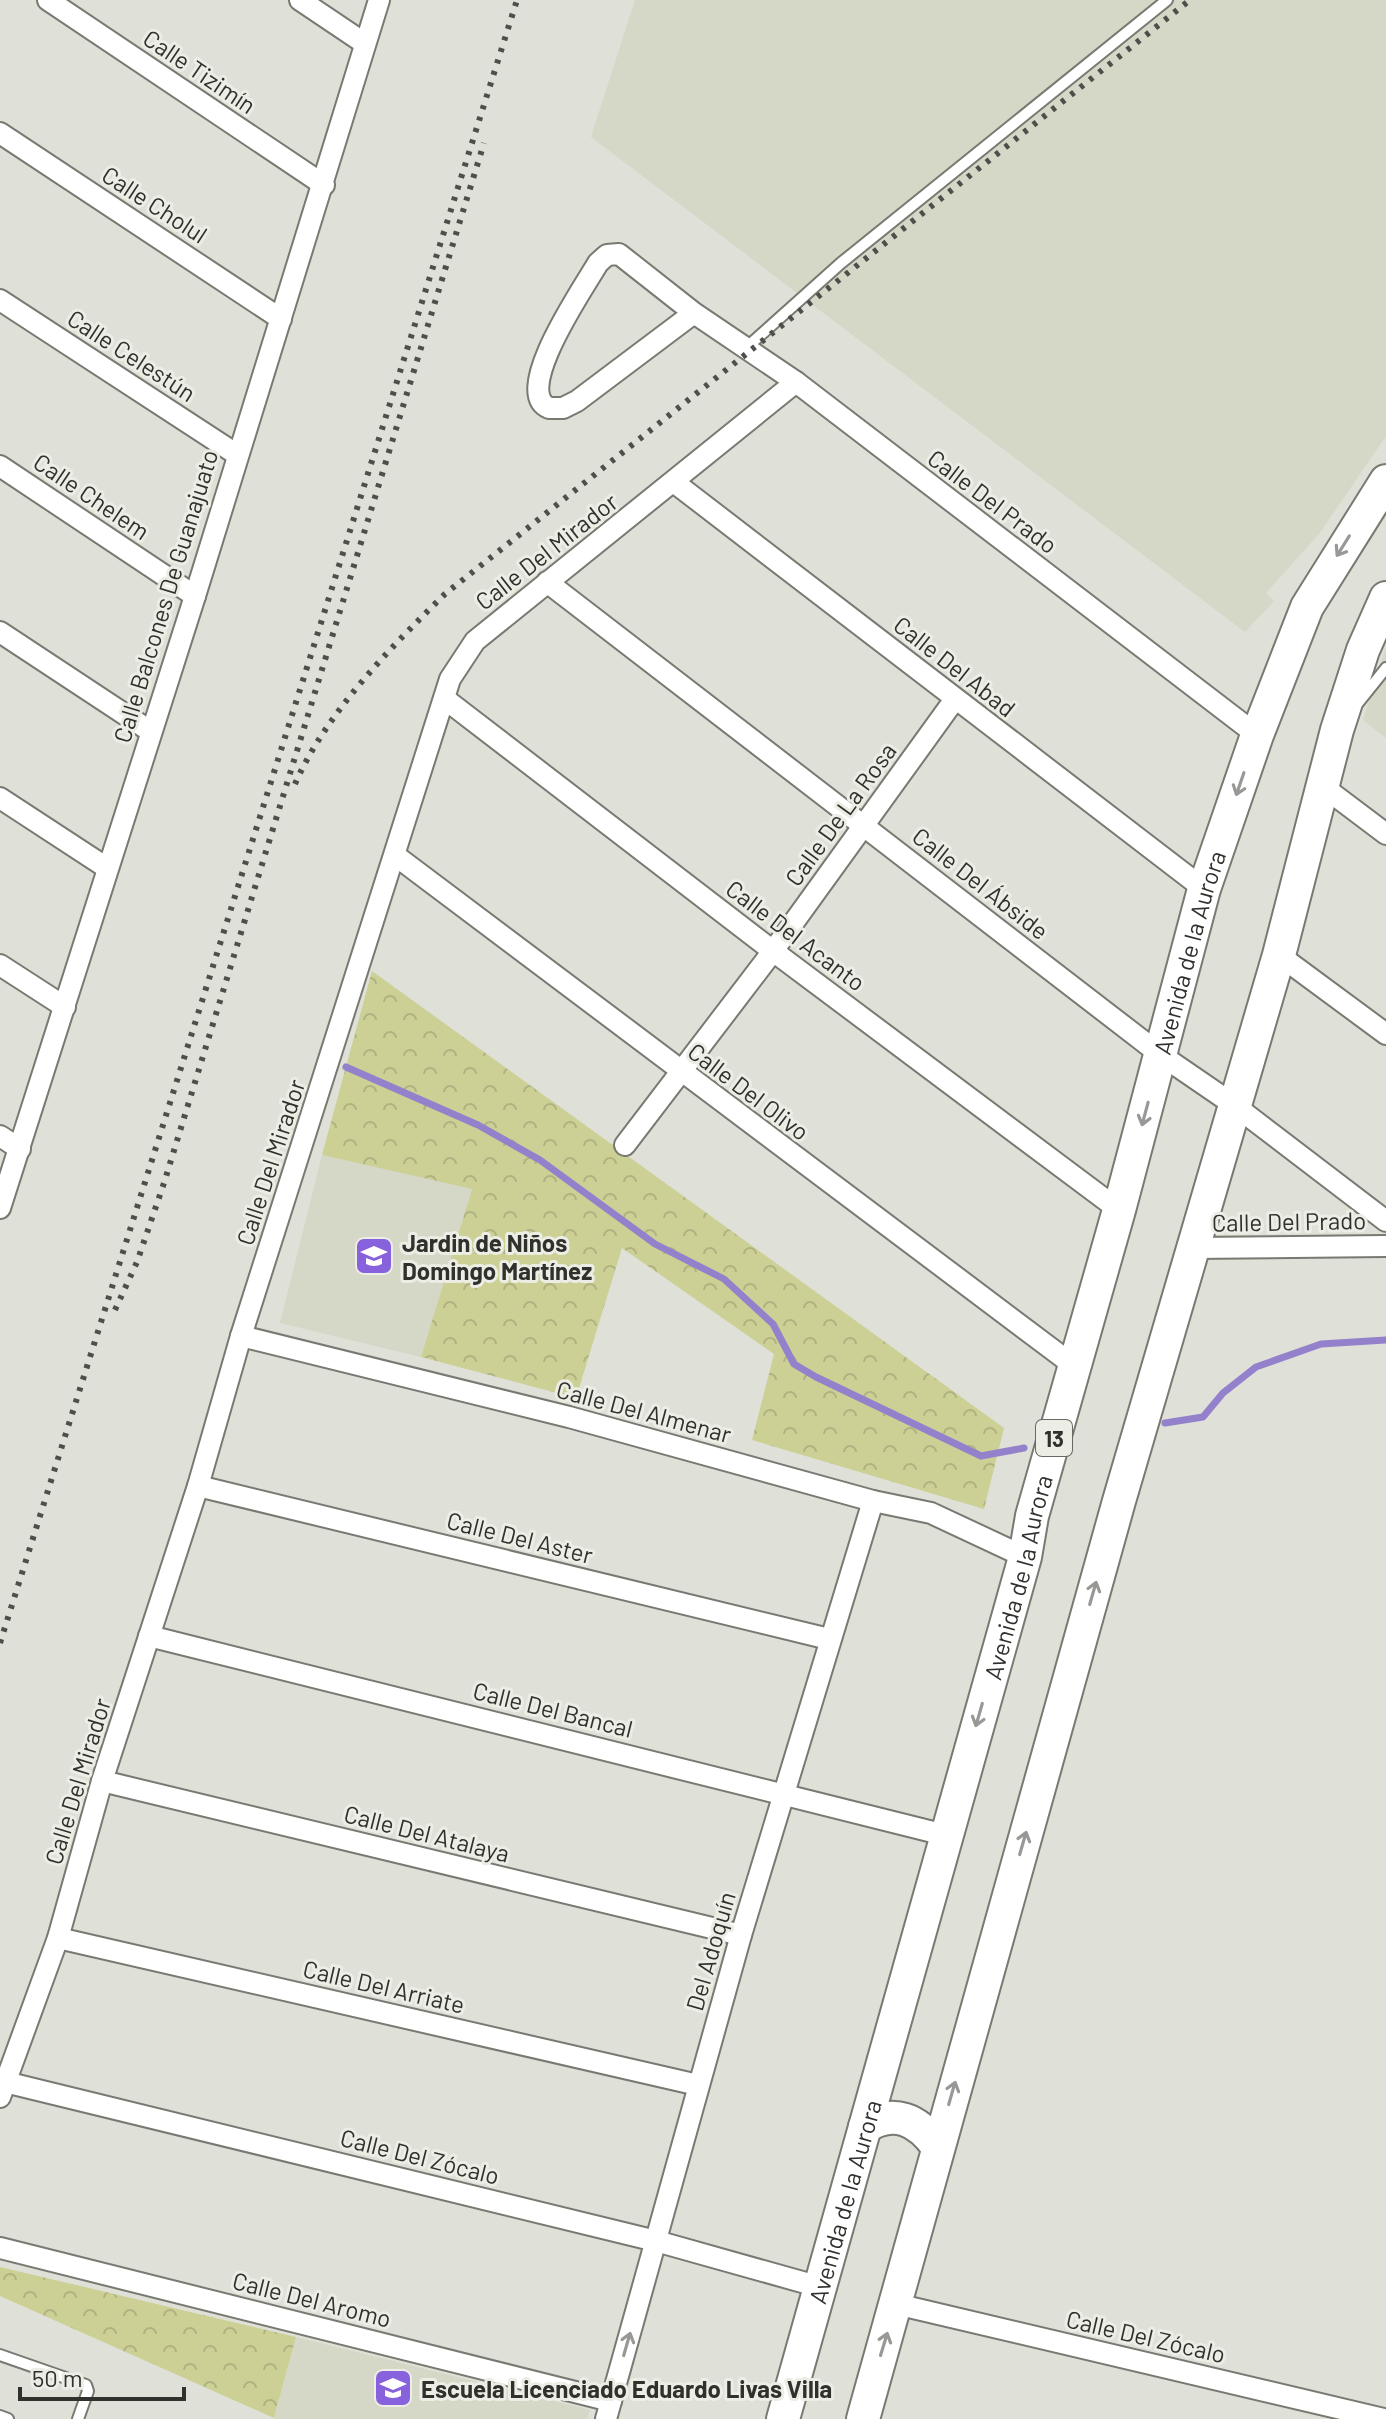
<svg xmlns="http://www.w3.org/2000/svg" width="1386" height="2419" font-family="Barlow,sans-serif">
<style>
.built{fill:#d5d7c7}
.park{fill:url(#park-crowns)}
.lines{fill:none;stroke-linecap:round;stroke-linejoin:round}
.stream{stroke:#9481cb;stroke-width:7}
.service-casing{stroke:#787971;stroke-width:14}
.minor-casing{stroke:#787971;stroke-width:24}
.primary-casing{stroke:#787971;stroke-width:36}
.service{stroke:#fff;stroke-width:10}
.minor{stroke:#fff;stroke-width:20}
.primary{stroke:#fff;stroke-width:32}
.rail{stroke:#4e4e4a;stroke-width:6;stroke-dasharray:4 8;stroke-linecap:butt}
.oneway{stroke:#989896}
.labels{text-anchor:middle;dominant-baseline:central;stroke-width:6;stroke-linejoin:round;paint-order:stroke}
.shield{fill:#ecede4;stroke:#686964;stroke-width:2}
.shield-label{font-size:22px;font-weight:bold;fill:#30302d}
.street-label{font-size:24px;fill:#30302d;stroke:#ecede4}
.poi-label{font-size:24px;font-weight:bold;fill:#30302d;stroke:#ecede4;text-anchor:start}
</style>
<defs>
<pattern id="park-crowns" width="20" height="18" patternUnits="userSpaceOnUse" patternTransform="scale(2)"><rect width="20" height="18" fill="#ccd095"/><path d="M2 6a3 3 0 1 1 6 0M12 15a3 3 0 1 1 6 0" fill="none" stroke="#b0b381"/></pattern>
</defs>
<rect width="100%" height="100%" fill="#dfe0d7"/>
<!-- built -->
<g class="built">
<polygon points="635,0 1386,0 1386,436 1319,534 1266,593 1274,601 1245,632 591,137"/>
<polygon points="1386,647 1386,738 1363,720"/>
<polygon points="322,1155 472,1189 421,1357 280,1323"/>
<polygon points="296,2337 590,2410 587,2419 274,2419"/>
</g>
<!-- park -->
<g class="park">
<polygon points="372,971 1004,1428 984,1509 752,1440 774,1354 622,1248 576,1398 421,1357 472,1189 322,1155"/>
<polygon points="0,2267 296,2337 274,2418 0,2296"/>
</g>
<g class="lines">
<!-- stream -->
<g class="stream">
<polyline points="346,1067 478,1125 540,1160 655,1244 724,1279 773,1324 794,1364 816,1377 981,1456 1024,1448"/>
<polyline points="1165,1423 1203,1417 1223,1393 1256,1367 1321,1344 1386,1340"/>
</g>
<!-- service casing -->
<g class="service-casing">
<g id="service">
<polyline points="746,348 841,263 1167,0"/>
<polyline points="1358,703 1386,668"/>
<polyline points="0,2355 86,2385 88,2391 78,2419"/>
<polyline points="0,2416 8,2419"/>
</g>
</g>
<!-- minor casing -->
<g class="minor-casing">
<g id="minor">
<polyline points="48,0 324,185"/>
<polyline points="300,0 364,43"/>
<polyline points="0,133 281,319"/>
<polyline points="0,300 236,454"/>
<path d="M694 313 577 401 563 408H549C511 392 585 286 598 263L607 255 619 254 694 313 796 382 1257 735"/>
<polyline points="0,466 195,596"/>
<polyline points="675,483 1204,889"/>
<polyline points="547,582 1161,1055 1234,1105 1386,1221"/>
<polyline points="0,632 150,731"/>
<polyline points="445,699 773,951 1119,1210"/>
<polyline points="1321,785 1386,834"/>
<polyline points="0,798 107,868"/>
<polyline points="396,856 1073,1365"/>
<polyline points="1279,955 1386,1034"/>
<polyline points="0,965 65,1007"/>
<polyline points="0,1136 20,1149"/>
<polyline points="625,1145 773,951 955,699"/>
<polyline points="0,1208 195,596 379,0"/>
<polyline points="1192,1248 1386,1246"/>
<polyline points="241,1336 569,1417 873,1501 931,1513 1025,1557"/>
<polyline points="198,1486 829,1639"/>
<polyline points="149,1636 945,1835"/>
<polyline points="102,1781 741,1935"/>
<polyline points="58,1938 698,2085"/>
<polyline points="5,2082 656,2241 820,2287"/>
<polyline points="0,2097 58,1938 102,1781 198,1486 241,1336 450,679 475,641 796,382"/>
<polyline points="0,2248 611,2401"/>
<polyline points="896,2304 1384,2419"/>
<polyline points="606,2419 741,1935 873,1501"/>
</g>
</g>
<!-- primary casing -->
<g class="primary-casing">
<g id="primary">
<path d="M865 2127C894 2108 918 2120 937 2146"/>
<path id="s1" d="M783 2419 1025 1557 1032 1516 1119 1210 1204 889 1257 735 1307 607 1386 481"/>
<polyline points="863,2419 1119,1501 1279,955 1337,730 1363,650 1386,598"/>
</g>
</g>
<!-- service -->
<use href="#service" class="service"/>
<!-- minor -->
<use href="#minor" class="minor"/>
<!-- primary -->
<use href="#primary" class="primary"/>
<!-- rail -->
<g class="rail">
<path d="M295 784C326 713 390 648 445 594L1190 0"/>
<polyline points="115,1310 137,1262 164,1183 484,143"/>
<polyline points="0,1643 517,0"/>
</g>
</g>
<!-- one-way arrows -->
<defs><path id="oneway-shaft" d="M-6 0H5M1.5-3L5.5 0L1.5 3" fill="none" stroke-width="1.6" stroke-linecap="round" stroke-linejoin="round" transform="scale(2)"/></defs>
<g class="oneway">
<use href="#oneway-shaft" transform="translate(1343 546) rotate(122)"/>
<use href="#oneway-shaft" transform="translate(1240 784) rotate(109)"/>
<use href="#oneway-shaft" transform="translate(1145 1114) rotate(105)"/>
<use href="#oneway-shaft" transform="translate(1093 1593) rotate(-74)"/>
<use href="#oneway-shaft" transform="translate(979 1715) rotate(106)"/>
<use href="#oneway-shaft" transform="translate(1023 1843) rotate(-74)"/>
<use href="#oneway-shaft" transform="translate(952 2093) rotate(-74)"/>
<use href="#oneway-shaft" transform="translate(627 2344) rotate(-74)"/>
<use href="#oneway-shaft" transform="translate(884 2344) rotate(-73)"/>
</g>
<!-- icons -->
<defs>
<g id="school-square" transform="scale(2)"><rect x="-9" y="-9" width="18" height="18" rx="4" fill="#8861dc" stroke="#ecede4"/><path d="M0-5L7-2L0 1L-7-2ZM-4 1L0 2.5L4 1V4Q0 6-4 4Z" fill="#fff"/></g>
</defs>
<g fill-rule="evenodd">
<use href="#school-square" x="374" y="1256"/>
<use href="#school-square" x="393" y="2388"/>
</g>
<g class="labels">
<!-- shield labels -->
<rect class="shield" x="1036" y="1420" width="36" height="36" rx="6"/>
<g class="shield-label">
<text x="1054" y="1438">13</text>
</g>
<!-- street labels -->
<g class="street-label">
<text transform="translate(200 71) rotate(34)">Calle Tizimín</text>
<text transform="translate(155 204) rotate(33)">Calle Cholul</text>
<text transform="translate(132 355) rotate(33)">Calle Celestún</text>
<text transform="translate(92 496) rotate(34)">Calle Chelem</text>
<text transform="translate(993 501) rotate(37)">Calle Del Prado</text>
<text transform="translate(546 551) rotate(-38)">Calle Del Mirador</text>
<text transform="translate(165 596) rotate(-73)">Calle Balcones De Guanajuato</text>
<text transform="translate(955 666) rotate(38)">Calle Del Abad</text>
<text transform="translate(840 814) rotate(-54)">Calle De La Rosa</text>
<text transform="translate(981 883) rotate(38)">Calle Del Ábside</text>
<text transform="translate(796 935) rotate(37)">Calle Del Acanto</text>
<text stroke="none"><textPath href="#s1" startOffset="1522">Avenida de la Aurora</textPath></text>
<text transform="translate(749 1091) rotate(37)">Calle Del Olivo</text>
<text transform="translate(270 1162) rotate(-72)">Calle Del Mirador</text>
<text transform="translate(1289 1221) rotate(-1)">Calle Del Prado</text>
<text transform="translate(644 1411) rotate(15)">Calle Del Almenar</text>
<text transform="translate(520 1537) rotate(14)">Calle Del Aster</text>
<text stroke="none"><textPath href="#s1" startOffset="874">Avenida de la Aurora</textPath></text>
<text transform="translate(553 1709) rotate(14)">Calle Del Bancal</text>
<text transform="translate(77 1781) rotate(-73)">Calle Del Mirador</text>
<text transform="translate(427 1833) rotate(14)">Calle Del Atalaya</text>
<text transform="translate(710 1951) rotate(-74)">Del Adoquín</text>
<text transform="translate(384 1986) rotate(13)">Calle Del Arriate</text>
<text transform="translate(420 2156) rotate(14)">Calle Del Zócalo</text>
<text stroke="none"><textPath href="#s1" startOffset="226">Avenida de la Aurora</textPath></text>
<text transform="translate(312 2299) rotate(14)">Calle Del Aromo</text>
<text transform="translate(1146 2336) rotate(13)">Calle Del Zócalo</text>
</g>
<!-- poi labels -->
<g class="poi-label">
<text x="402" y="1242">Jardin de Niños<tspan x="402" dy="28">Domingo Martínez</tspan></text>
<text x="421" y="2388">Escuela Licenciado Eduardo Livas Villa</text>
</g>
</g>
<!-- scale -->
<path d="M20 2387v12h164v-12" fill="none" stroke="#30302d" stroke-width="4"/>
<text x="32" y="2387" font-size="24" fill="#30302d" stroke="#ecede4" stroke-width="6" paint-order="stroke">50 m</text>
</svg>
